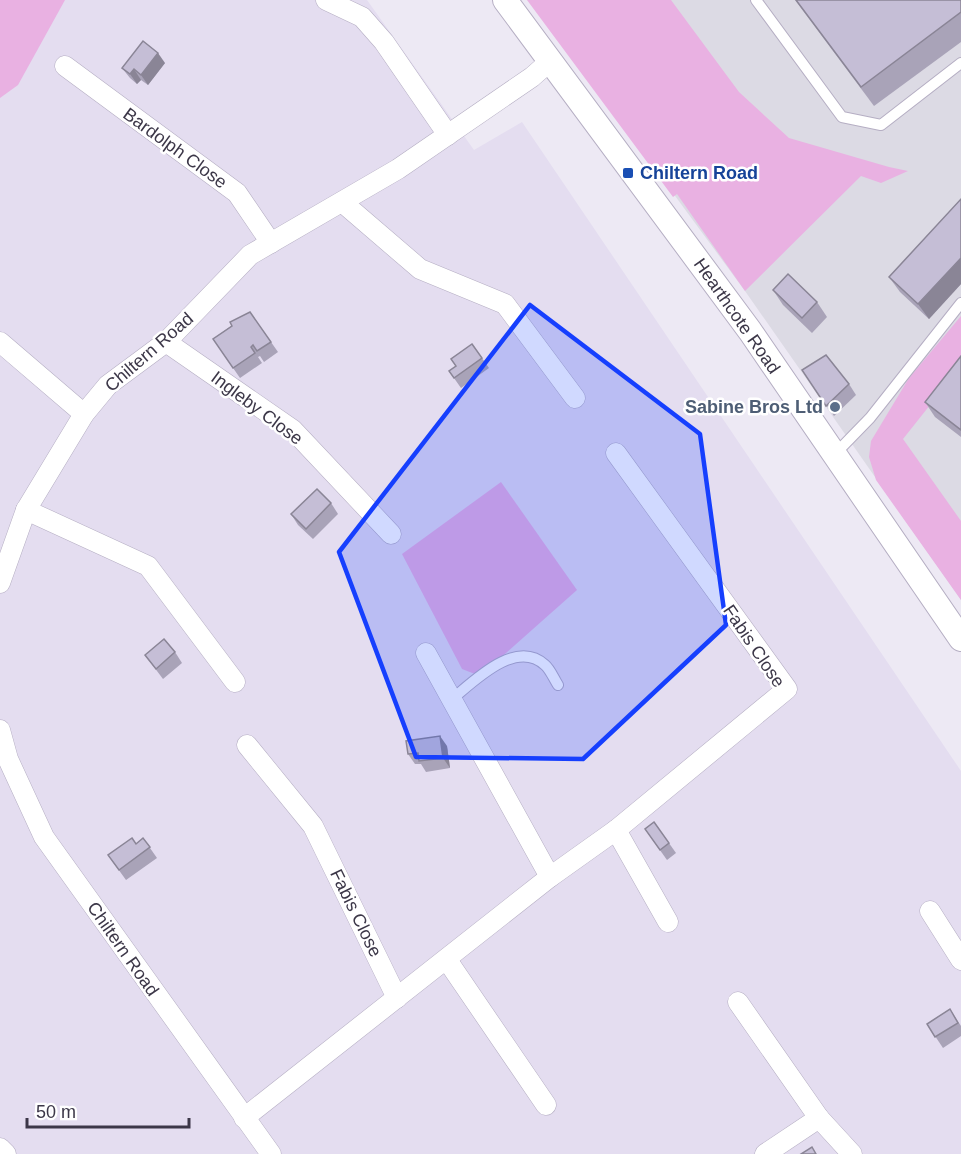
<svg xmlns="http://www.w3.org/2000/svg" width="961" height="1154" font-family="Helvetica,sans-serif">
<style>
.residential{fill:#e4ddf0}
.industrial{fill:#dcdae4}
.green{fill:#e9b1e2}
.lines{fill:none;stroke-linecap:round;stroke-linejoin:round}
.service-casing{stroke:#b5aec3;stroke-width:12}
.minor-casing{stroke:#b5aec3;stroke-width:21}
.tertiary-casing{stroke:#b5aec3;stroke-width:26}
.service{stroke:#fff;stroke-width:10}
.minor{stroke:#fff;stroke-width:20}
.tertiary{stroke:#fff;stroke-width:24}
.wall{fill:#a9a3b8}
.shaded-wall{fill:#8a8596}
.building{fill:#c5bed6;stroke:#8a8596;stroke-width:1.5}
.marked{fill:#163ffe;fill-opacity:0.2;stroke:#163ffe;stroke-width:4.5;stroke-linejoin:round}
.transit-dot{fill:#1a4fb4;stroke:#fff;stroke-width:2}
.service-dot{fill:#5c6f8a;stroke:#fff;stroke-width:2}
.labels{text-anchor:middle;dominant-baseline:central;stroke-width:5;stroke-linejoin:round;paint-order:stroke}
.street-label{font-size:18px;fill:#3c3748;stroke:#fff}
.transit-label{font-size:18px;font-weight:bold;fill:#164399;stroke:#fff;text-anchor:start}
.service-label{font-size:18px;font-weight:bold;fill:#4e5e75;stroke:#fff;text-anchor:end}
</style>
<rect width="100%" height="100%" fill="#ede9f4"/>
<!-- residential -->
<polygon class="residential" points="0,0 367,0 474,150 522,122 961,771 961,1154 0,1154"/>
<!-- industrial -->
<polygon class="industrial" points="531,0 961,0 961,600 745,291"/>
<!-- green -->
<g class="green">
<polygon points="0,0 65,0 18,85 0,98"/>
<polygon points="527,0 671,0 739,92 789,138 889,167 908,171 881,183 861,176 745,291 677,194 673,197"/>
<polygon points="961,316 961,366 903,439 961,521 961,600 876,480 869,457 871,441 909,378"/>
<polygon points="501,482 577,590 480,676 462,669 402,554"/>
</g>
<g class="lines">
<!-- service casing -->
<g class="service-casing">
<g id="service">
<polyline points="756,0 842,117 881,125 961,63"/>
<polyline points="834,455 870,418 961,303"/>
<path d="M451 700C474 681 516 638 545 665 550 669 554 679 558 685"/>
</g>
</g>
<!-- minor casing -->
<g class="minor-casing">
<g id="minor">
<polyline points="326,0 362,17 384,42 448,135"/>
<polyline points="65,66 237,193 271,243"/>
<polyline points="342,202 420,269 505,304 575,398"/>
<polyline points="0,342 84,414"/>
<polyline points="166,342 293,430 391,534"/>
<polyline points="26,510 148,566 235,682"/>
<polyline points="0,583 26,510 84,414 108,385 166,342 250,255 398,169 532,77 549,62"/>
<polyline points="426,653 550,877"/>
<polyline points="0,730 8,759 44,837 271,1154"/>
<polyline points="247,745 313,826 397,998"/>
<polyline points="616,830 668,922"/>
<polyline points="930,911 961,960"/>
<polyline points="447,960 546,1105"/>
<polyline points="738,1002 819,1118"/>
<polyline points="244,1118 550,877 616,830 787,689 616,453"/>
<polyline points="0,1148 6,1154"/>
<polyline points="765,1154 819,1118 852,1154"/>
</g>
</g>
<!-- tertiary casing -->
<g class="tertiary-casing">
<polyline id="tertiary" points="505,0 750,331 961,639"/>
</g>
<!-- service -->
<use href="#service" class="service"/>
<!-- minor -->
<use href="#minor" class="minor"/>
<!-- tertiary -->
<use href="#tertiary" class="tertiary"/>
</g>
<!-- wall -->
<g class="wall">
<polygon points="795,0 961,0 961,42 874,106"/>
<polygon points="165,63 148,85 141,80 137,84 130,78 122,68"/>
<polygon points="961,199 961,284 929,319 900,292 889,277"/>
<polygon points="773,290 817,302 827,317 812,333 783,305"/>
<polygon points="250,312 278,352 264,362 260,356 258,357 262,363 240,378 213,339"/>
<polygon points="472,344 489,368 461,388 449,371 456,366"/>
<polygon points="961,356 961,437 935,417 925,402"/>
<polygon points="802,370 849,384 856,395 834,416"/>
<polygon points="331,503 338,514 313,539 298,525 291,514"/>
<polygon points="175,652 182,663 163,679 145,655"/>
<polygon points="447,746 450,768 426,772 421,764 415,764 408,754"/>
<polygon points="654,822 676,853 667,860 645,829"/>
<polygon points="143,838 157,858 126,880 108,855 136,844"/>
<polygon points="950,1009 961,1026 961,1036 943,1048 927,1024"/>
</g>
<!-- shaded-wall -->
<g class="shaded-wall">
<polygon points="158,53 165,63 148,85 141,75"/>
<polygon points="134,69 141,80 137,84 130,74"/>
<polygon points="961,258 961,284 929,319 918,304"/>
<polygon points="440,736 447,746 450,768 443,758"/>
</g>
<!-- building -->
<g class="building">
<polygon points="796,0 961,0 961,12 861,87"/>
<polygon points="143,41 158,53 141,75 134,69 130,74 122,68"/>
<polygon points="961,199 961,258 918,304 889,277"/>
<polygon points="788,274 817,302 802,318 773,290"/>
<polygon points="250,312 271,342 257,351 253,345 251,347 255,353 233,368 213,339 232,326 230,322"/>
<polygon points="472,344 482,358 454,378 449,371 456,366 451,359"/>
<polygon points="826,355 849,384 826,406 802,370"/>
<polygon points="961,356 961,430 925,402"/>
<polygon points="317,489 331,503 306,529 291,514"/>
<polygon points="164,639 175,652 156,669 145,655"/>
<polygon points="440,736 443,758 419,761 418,753 408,754 406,741"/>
<polygon points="654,822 669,843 660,850 645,829"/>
<polygon points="132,838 136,844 143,838 150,847 119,870 108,855"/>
<polygon points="950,1009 958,1023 935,1037 927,1024"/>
<polygon points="812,1147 816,1154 801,1154"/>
</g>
<!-- marked area -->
<path class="marked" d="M530 305 700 434 726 625 583 759 416 757 339 552Z"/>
<!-- markers -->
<rect class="transit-dot" x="622" y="167" width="12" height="12" rx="3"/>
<circle class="service-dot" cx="835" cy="407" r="6"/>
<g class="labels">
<!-- street labels -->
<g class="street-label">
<text transform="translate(175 148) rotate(36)">Bardolph Close</text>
<text transform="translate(737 316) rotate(55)">Hearthcote Road</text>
<text transform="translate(149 352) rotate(-41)">Chiltern Road</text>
<text transform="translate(257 408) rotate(37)">Ingleby Close</text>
<text transform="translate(754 646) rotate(56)">Fabis Close</text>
<text transform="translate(356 913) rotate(64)">Fabis Close</text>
<text transform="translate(123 949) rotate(55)">Chiltern Road</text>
</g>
<!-- transit labels -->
<g class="transit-label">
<text x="640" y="173">Chiltern Road</text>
</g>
<!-- service labels -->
<g class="service-label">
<text x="823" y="407">Sabine Bros Ltd</text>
</g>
</g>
<!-- scale -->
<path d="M27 1118v9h162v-9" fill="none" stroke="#3c3748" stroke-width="3"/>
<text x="36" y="1118" font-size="18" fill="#3c3748" stroke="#ffffff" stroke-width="4.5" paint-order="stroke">50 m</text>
</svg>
